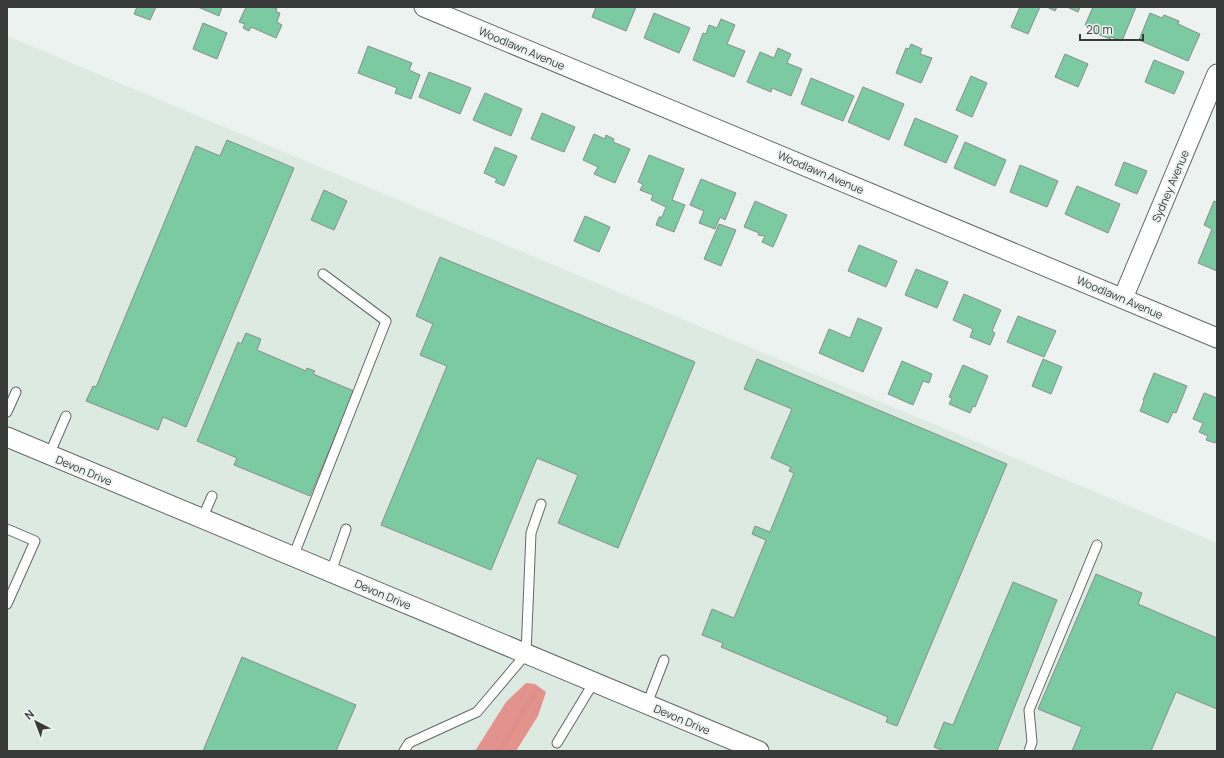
<svg xmlns="http://www.w3.org/2000/svg" width="1224" height="758" font-family="Manrope,sans-serif">
<style>
.built{fill:#dceae2}
.forest{fill:#e3938e}
.lines{fill:none;stroke-linecap:round;stroke-linejoin:round}
.stream{stroke:#e0908b;stroke-width:6}
.building{fill:#7bcaa2;stroke:#898f8b}
.service-casing{stroke:#626865;stroke-width:11}
.minor-casing{stroke:#626865;stroke-width:21}
.service{stroke:#fff;stroke-width:9}
.minor{stroke:#fff;stroke-width:19}
.labels{text-anchor:middle;dominant-baseline:central;stroke-width:3.5;stroke-linejoin:round;paint-order:stroke}
.street-label{font-size:11px;fill:#383b3a;stroke:#ecf2ef}
</style>
<rect width="100%" height="100%" fill="#ecf2ef"/>
<!-- built -->
<polygon class="built" points="7,36 1217,543 1217,751 7,751"/>
<!-- forest -->
<polygon class="forest" points="526,683 535,684 546,692 538,716 516,751 475,751 506,702"/>
<g class="lines">
<!-- stream -->
<polyline class="stream" points="499,751 536,691"/>
</g>
<!-- building -->
<g class="building">
<polygon points="137,7 156,7 150,20 134,14"/>
<polygon points="198,7 222,7 219,16"/>
<polygon points="246,7 272,7 277,9 276,12 280,13 277,22 282,25 276,38 251,27 249,31 243,28 245,24 239,22"/>
<polygon points="596,7 636,7 626,31 592,17"/>
<polygon points="1020,7 1040,7 1028,34 1011,27"/>
<polygon points="1047,7 1057,7 1055,11"/>
<polygon points="1067,7 1080,7 1078,12"/>
<polygon points="1093,7 1136,7 1122,41 1111,37 1110,39 1095,33 1096,30 1085,25"/>
<polygon points="654,13 690,28 679,53 644,38"/>
<polygon points="1150,13 1162,18 1164,15 1179,21 1178,24 1200,34 1188,61 1139,40"/>
<polygon points="721,19 735,25 727,44 745,51 734,77 693,60 703,33 706,34 709,25 717,28"/>
<polygon points="203,23 227,33 217,59 193,49"/>
<polygon points="911,44 922,49 920,54 932,58 921,83 896,73 906,48 909,49"/>
<polygon points="368,46 412,63 409,70 420,75 411,99 395,93 397,88 358,73"/>
<polygon points="778,48 791,54 787,63 802,69 791,96 772,88 771,92 747,82 760,52 774,58"/>
<polygon points="1065,54 1088,64 1078,87 1055,77"/>
<polygon points="1154,60 1184,72 1174,94 1145,82"/>
<polygon points="429,72 471,88 460,114 419,97"/>
<polygon points="971,76 987,83 972,117 956,110"/>
<polygon points="811,78 854,96 843,121 801,104"/>
<polygon points="863,87 904,104 889,140 848,122"/>
<polygon points="485,93 522,109 511,136 473,120"/>
<polygon points="542,113 575,127 564,152 531,139"/>
<polygon points="915,118 958,136 946,163 904,145"/>
<polygon points="594,134 605,139 606,135 614,139 613,142 630,149 615,183 594,174 598,167 583,160"/>
<polygon points="227,140 294,168 186,427 163,417 158,430 86,401 93,386 96,387 196,146 220,156"/>
<polygon points="965,142 1006,160 995,186 954,168"/>
<polygon points="495,147 517,156 504,186 495,182 497,179 484,173"/>
<polygon points="649,155 684,169 672,200 685,205 674,232 656,225 659,217 662,217 666,207 651,200 653,195 640,190 643,184 638,182"/>
<polygon points="1124,162 1147,171 1137,194 1115,185"/>
<polygon points="1020,165 1058,181 1047,207 1010,192"/>
<polygon points="701,179 736,193 725,220 720,217 715,229 699,223 704,211 690,205"/>
<polygon points="1077,186 1120,204 1108,233 1065,214"/>
<polygon points="324,190 347,201 334,230 311,220"/>
<polygon points="755,201 787,215 773,247 762,242 765,236 758,235 759,233 744,227"/>
<polygon points="1214,201 1217,202 1217,271 1198,263 1212,229 1204,225"/>
<polygon points="585,216 610,227 599,252 574,241"/>
<polygon points="719,224 736,230 721,266 704,259"/>
<polygon points="859,245 897,261 886,287 848,271"/>
<polygon points="440,257 695,362 618,548 558,523 578,475 537,458 491,570 381,525 447,366 420,355 433,324 416,316"/>
<polygon points="916,269 948,282 937,308 905,295"/>
<polygon points="964,294 1001,310 992,331 995,333 990,345 970,337 973,329 953,320"/>
<polygon points="1018,316 1056,331 1044,357 1007,342"/>
<polygon points="858,318 882,328 863,372 819,353 829,329 850,338"/>
<polygon points="246,333 261,339 257,350 306,371 307,368 315,371 313,374 354,391 310,496 234,465 237,458 197,441 238,342 241,344"/>
<polygon points="757,359 1007,464 897,726 886,722 888,717 721,647 723,643 702,635 712,609 734,618 766,540 752,534 755,526 770,532 794,473 789,471 791,467 771,458 792,409 744,389"/>
<polygon points="1043,359 1062,367 1051,394 1032,386"/>
<polygon points="902,361 932,374 929,383 923,381 913,405 888,394"/>
<polygon points="963,365 988,376 975,407 973,406 970,413 949,404 952,398 949,397"/>
<polygon points="1154,373 1187,386 1176,413 1173,412 1168,423 1140,411 1144,401 1143,400"/>
<polygon points="1204,393 1217,398 1217,439 1215,443 1206,440 1208,436 1199,432 1203,423 1193,419"/>
<polygon points="1096,574 1142,593 1138,604 1217,638 1217,709 1176,692 1151,751 1072,751 1082,727 1038,709"/>
<polygon points="1013,582 1057,600 997,751 944,751 934,747 944,722 953,725"/>
<polygon points="242,657 356,705 336,751 203,751"/>
</g>
<g class="lines">
<!-- service casing -->
<g class="service-casing">
<g id="service">
<polyline points="7,412 16,392"/>
<polyline points="49,455 66,416"/>
<polyline points="202,519 212,496"/>
<polyline points="7,529 35,541 7,604"/>
<polyline points="293,557 386,321 323,274"/>
<polyline points="331,572 346,529"/>
<polyline points="647,704 664,660"/>
<polyline points="557,743 594,682"/>
<polyline points="404,751 409,743 477,712 526,654 531,533 541,504"/>
<polyline points="1029,751 1032,742 1029,710 1097,545"/>
</g>
</g>
<!-- minor casing -->
<g class="minor-casing">
<g id="minor">
<polyline points="424,7 1217,338"/>
<polyline points="1123,298 1217,74"/>
<polyline points="7,437 759,751"/>
</g>
</g>
<!-- service -->
<use href="#service" class="service"/>
<!-- minor -->
<use href="#minor" class="minor"/>
</g>
<g class="labels">
<!-- street labels -->
<g class="street-label">
<text transform="translate(522 48) rotate(23)">Woodlawn Avenue</text>
<text transform="translate(821 172) rotate(23)">Woodlawn Avenue</text>
<text transform="translate(1170 186) rotate(-67)">Sydney Avenue</text>
<text transform="translate(1120 297) rotate(23)">Woodlawn Avenue</text>
<text transform="translate(84 470) rotate(23)">Devon Drive</text>
<text transform="translate(383 594) rotate(23)">Devon Drive</text>
<text transform="translate(682 719) rotate(23)">Devon Drive</text>
</g>
</g>
<!-- border -->
<rect width="1224" height="758" fill="none" stroke="#383b3a" stroke-width="16"/>
<!-- north arrow -->
<g transform="translate(36 722) rotate(318)" stroke="#ecf2ef" stroke-width="3" paint-order="stroke">
<path d="M0-3L7 15L0 10L-7 15Z" fill="#383b3a"/>
<text y="-6" font-size="11" font-weight="bold" text-anchor="middle" fill="#383b3a">N</text>
</g>
<!-- scale -->
<path d="M1080 34v6h63v-6" fill="none" stroke="#383b3a" stroke-width="2"/>
<text x="1086" y="34" font-size="12" fill="#383b3a" stroke="#ecf2ef" stroke-width="3" paint-order="stroke">20 m</text>
</svg>
